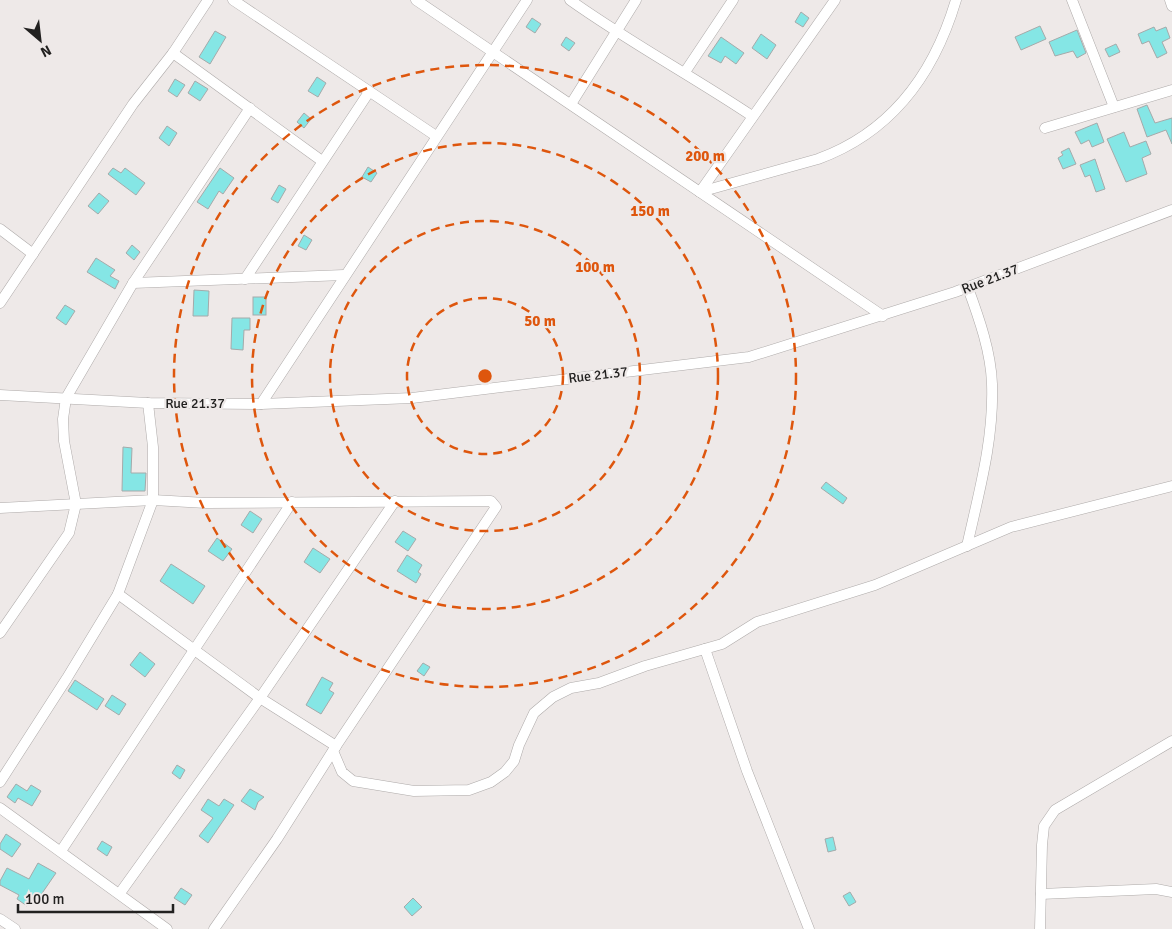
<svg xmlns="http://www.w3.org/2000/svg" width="1172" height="929" font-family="Signika,sans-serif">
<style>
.building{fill:#85e6e5;stroke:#a5aaaa}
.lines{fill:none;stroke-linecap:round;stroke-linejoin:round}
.minor-casing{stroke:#aeaaa9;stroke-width:11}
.minor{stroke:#fff;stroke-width:10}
.ring{fill:none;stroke:#de560d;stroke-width:2.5;stroke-dasharray:9 6}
.labels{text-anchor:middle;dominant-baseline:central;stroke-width:4.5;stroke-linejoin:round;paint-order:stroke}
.street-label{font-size:14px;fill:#222120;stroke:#eee9e8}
.centre{fill:#de560d;stroke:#eee9e8;stroke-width:2.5}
.ring-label{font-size:15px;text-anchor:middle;font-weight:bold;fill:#de560d;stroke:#eee9e8;stroke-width:4.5;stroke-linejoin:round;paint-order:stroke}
</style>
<rect width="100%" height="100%" fill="#eee9e8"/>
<!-- building -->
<g class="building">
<polygon points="801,12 809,18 803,27 795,22"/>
<polygon points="532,18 541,24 535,33 526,27"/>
<polygon points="1040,26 1046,39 1021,50 1015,37"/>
<polygon points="1154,27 1156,31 1166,27 1170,38 1162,42 1167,53 1157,58 1149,41 1142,44 1138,34"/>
<polygon points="1077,30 1086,53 1077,58 1073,51 1055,56 1049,42"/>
<polygon points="215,31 226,37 210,64 199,57"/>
<polygon points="761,34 776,45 767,59 752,48"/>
<polygon points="566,37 575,43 569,51 561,45"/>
<polygon points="721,37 744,53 736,64 725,56 721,63 708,56"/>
<polygon points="1116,44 1120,52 1109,57 1105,49"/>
<polygon points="317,77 326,83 318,97 308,91"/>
<polygon points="175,79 185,85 177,97 168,91"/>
<polygon points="195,81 208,89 200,101 188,93"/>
<polygon points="1147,105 1155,123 1172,118 1172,144 1166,130 1147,137 1137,109"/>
<polygon points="304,113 311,119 304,128 297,122"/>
<polygon points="1097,123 1104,142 1092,147 1089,140 1081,144 1075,132"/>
<polygon points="167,126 177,133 169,146 159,138"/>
<polygon points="1124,132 1130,147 1146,141 1151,154 1142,158 1147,174 1126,182 1107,139"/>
<polygon points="1069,148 1076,164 1063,169 1058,158 1063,155 1061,152"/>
<polygon points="1095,159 1105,189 1096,192 1090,175 1085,177 1080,165"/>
<polygon points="368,167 377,173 371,182 362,177"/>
<polygon points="113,168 121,173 125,168 145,183 136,195 108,174"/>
<polygon points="220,168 234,178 223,194 219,191 208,209 197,202"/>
<polygon points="279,185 286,189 278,203 271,199"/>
<polygon points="99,193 109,201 98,214 88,206"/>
<polygon points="304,235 312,240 306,250 298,246"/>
<polygon points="132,245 140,252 134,260 126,253"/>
<polygon points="96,258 115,270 110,276 119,281 115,289 87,272"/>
<polygon points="194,290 209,291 208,316 193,316"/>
<rect x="253" y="297" width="13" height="18"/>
<polygon points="65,305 75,311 66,325 56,318"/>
<polygon points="232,318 250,318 250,330 244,330 243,350 231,349"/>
<polygon points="123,447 132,448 131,473 146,473 145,491 122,491"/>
<polygon points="826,482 847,498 843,504 821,488"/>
<polygon points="250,511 262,519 253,533 241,525"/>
<polygon points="403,531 416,539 408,551 395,542"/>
<polygon points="217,538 232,549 223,561 208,551"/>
<polygon points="313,548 330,559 320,573 304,562"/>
<polygon points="407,555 422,565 418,572 421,574 416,583 397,571"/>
<polygon points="171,564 205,586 193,604 160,581"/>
<polygon points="140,652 155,664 145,677 130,665"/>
<polygon points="423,663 430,667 424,676 417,671"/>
<polygon points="322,677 333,683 329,690 334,693 321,714 306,705"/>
<polygon points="75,680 104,699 97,710 68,691"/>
<polygon points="112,695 126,704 119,715 105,706"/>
<polygon points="177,765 185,770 180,779 172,773"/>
<polygon points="16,784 27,791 31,785 41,791 32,806 18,798 15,803 7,797"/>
<polygon points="250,789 264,797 258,802 255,810 241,801"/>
<polygon points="208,799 219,806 224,799 234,805 208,843 199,836 213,818 201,810"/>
<polygon points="6,834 21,844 12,857 0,849 0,844"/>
<polygon points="833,837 836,850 828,852 825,839"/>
<polygon points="102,841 112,847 107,856 97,849"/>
<polygon points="38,863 56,873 36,902 31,899 27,906 17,899 19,895 0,885 0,881 7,868 29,879"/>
<polygon points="181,888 192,895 185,905 174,898"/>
<polygon points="850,892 856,902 849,906 843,896"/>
<polygon points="413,898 422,907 412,916 404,907"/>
</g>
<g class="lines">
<!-- minor casing -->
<g class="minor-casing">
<g id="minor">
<polyline points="233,0 436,136"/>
<polyline points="416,0 883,316"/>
<path d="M570 0C629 42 692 76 752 116"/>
<polyline points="1072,0 1114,107"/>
<polyline points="1170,0 1172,6"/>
<polyline points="173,53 322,161"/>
<polyline points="685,72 733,0"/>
<polyline points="571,104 636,0"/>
<polyline points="1045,128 1172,90"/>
<path d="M700 192 818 159C892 132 934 74 956 0"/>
<polyline points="700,192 835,0"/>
<polyline points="0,229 33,254"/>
<polyline points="245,279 369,92"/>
<polyline points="133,283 344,275"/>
<polyline points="0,303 133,104 173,53 208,0"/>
<polyline points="0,395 148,403 261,404 412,398 749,357 955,292 1172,210"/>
<polyline points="261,404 527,0"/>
<polyline points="0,508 153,500 153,447 148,403"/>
<path d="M967 546C979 492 994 439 992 384 991 352 979 318 968 288"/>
<polyline points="118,594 260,698 336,746"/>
<polyline points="0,633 69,533 76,504 64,441 63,419 66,398 133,283 250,108"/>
<polyline points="705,649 747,771 809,929"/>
<polyline points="333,751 342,772 353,781 414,791 469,790 491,782 505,772 514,761 519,745 534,713 553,697 571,688 599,683 645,666 722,644 757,622 875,585 1011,527 1172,486"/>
<polyline points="0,782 67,678 118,594 153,500 206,503 491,501 496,507 336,746 277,839 214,929"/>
<polyline points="0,808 167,929"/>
<polyline points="61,851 292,502"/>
<polyline points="120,893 260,698 395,501"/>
<polyline points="1041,894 1156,889 1172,892"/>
<polyline points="0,919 15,929"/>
<polyline points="1040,929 1042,845 1044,826 1055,810 1172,741"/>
</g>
</g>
<!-- minor -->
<use href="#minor" class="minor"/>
</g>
<!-- distance rings -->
<g class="ring">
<circle cx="485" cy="376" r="78"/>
<circle cx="485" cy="376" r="155"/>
<circle cx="485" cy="376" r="233"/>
<circle cx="485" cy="376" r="311"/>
</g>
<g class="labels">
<!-- street labels -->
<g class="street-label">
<text transform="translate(990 279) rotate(-21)">Rue 21.37</text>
<text transform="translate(598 375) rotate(-7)">Rue 21.37</text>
<text x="195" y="403">Rue 21.37</text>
</g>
</g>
<circle cx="485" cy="376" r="8" class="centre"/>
<g class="ring-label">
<text x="705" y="161">200 m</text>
<text x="650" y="216">150 m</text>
<text x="595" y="272">100 m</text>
<text x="540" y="326">50 m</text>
</g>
<!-- north arrow -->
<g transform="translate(40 40) rotate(152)" stroke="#eee9e8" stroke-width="4" paint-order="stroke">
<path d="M0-4L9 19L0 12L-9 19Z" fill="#222120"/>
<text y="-8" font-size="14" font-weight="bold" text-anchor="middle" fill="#222120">N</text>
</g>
<!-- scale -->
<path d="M18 904v8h155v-8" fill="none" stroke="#222120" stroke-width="2.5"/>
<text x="25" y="904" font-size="15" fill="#222120" stroke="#eee9e8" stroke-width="4" paint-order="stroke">100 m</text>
</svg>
